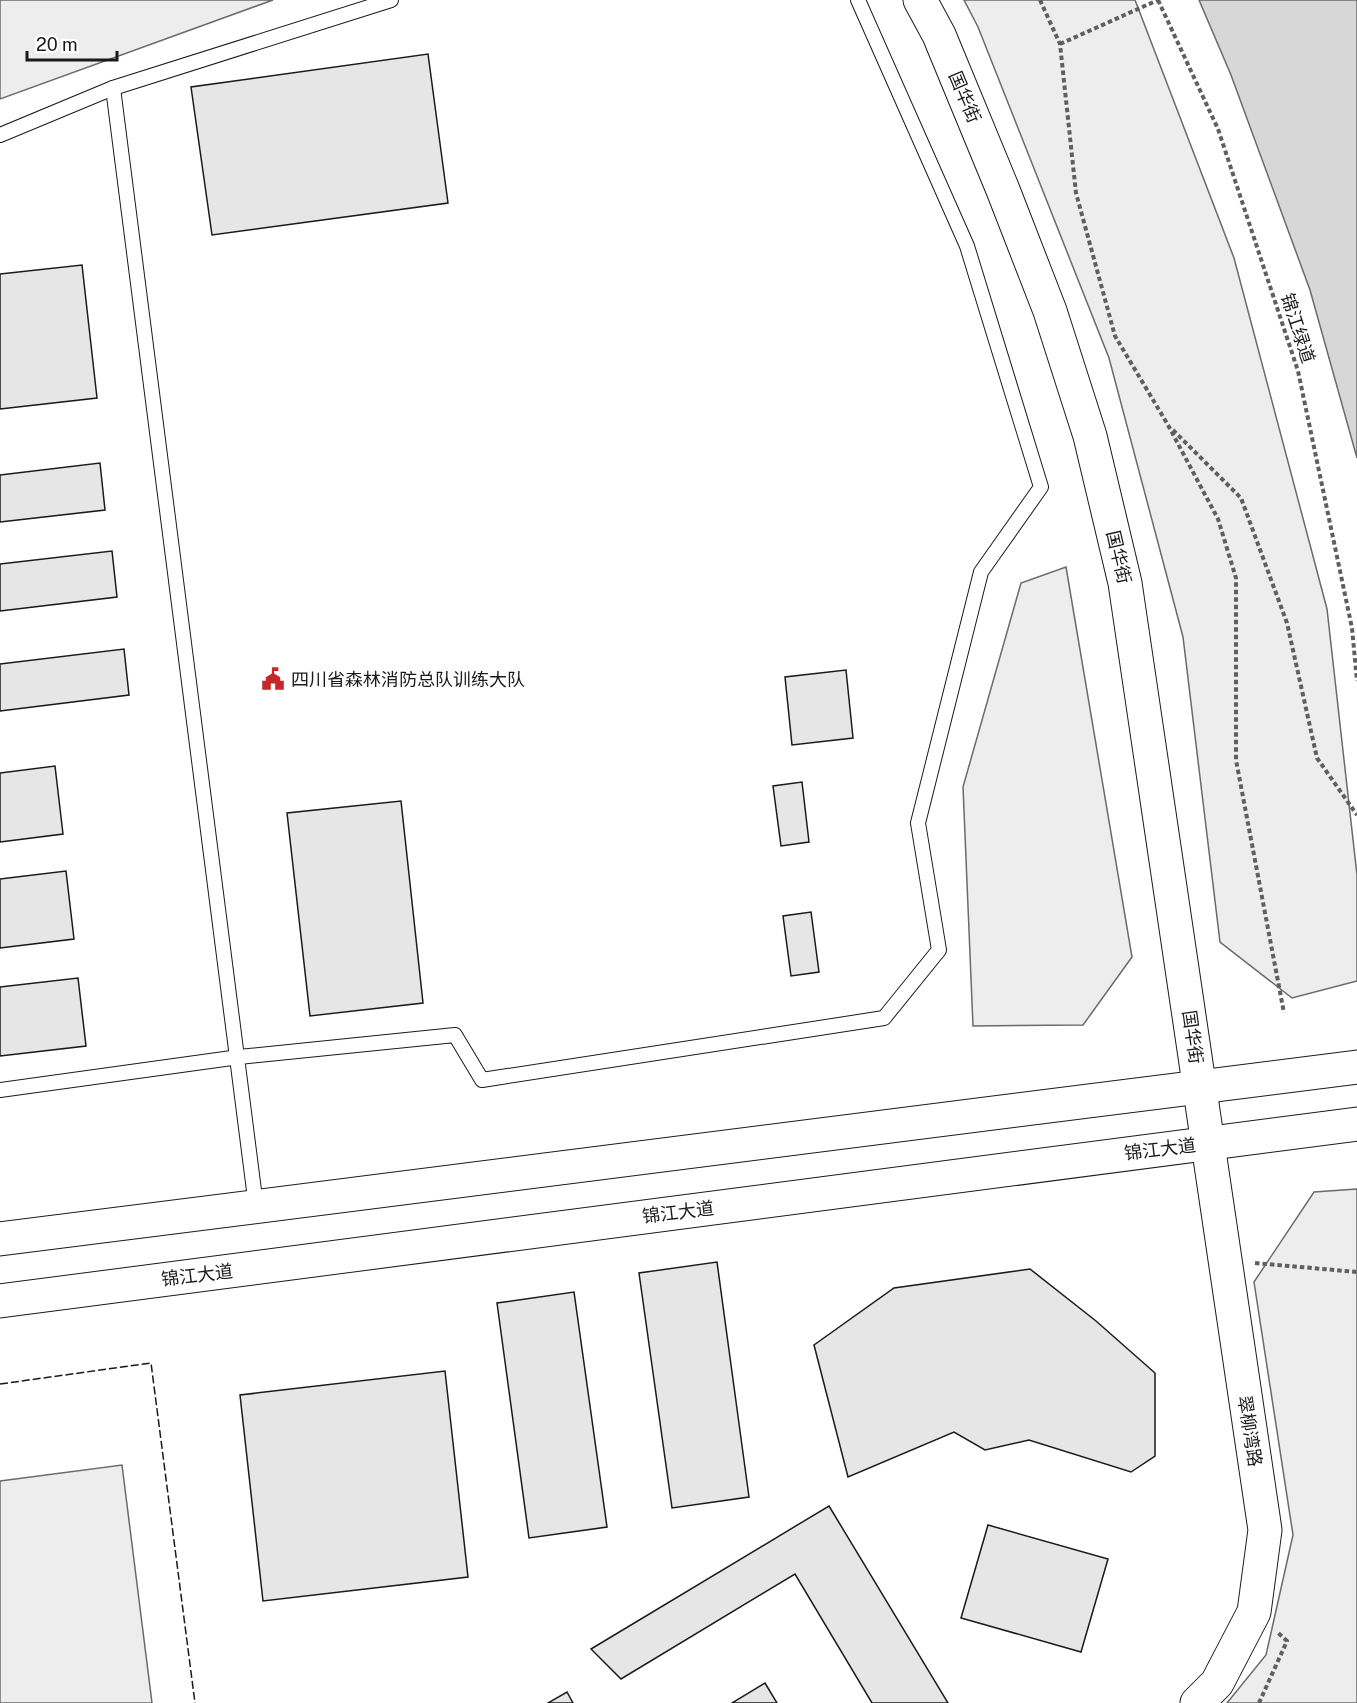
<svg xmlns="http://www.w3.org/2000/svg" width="1357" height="1703" font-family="'Public Sans','Noto Sans SC',sans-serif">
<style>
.built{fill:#ededed;stroke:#6a6a6a;stroke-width:1.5}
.water{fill:#d7d7d7;stroke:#6a6a6a;stroke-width:1.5}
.building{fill:#e6e6e6;stroke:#1a1a1a;stroke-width:1.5}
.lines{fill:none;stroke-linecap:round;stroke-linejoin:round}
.lane-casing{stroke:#1a1a1a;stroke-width:16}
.secondary-casing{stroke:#1a1a1a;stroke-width:35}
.path{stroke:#5f5f5f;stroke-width:4;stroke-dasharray:4.5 3;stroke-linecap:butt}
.lane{stroke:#fff;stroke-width:14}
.secondary{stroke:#fff;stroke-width:33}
.fence{stroke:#1a1a1a;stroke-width:1.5;stroke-dasharray:8 3;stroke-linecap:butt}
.labels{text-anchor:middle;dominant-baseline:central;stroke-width:4.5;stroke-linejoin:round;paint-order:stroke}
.street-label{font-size:18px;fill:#1a1a1a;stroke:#fff}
.poi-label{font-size:18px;fill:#1a1a1a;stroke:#fff;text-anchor:start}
</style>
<rect width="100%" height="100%" fill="#fff"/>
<!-- built -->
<g class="built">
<polygon points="0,0 273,0 0,99"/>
<polygon points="964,0 1135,0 1234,258 1327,609 1357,875 1357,981 1292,998 1220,942 1183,637 1109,358 978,27"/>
<polygon points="1066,567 1132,957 1083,1025 973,1026 963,787 1021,583"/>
<polygon points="1357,1189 1357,1703 1227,1703 1266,1655 1293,1535 1254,1282 1314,1192"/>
<polygon points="122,1465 152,1703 0,1703 0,1481"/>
</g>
<!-- water -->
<polygon class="water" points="1199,0 1357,0 1357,458 1310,290 1231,75"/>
<!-- building -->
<g class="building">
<polygon points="428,54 448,203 212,235 191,87"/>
<polygon points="82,265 97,398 0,409 0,274"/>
<polygon points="100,463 105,510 0,522 0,475"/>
<polygon points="112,551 117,597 0,611 0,564"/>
<polygon points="124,649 129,695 0,711 0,664"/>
<polygon points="846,670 853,738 792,745 785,677"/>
<polygon points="55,766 63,834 0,842 0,773"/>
<polygon points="802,782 809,842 781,846 773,786"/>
<polygon points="401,801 423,1003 310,1016 287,813"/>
<polygon points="66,871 74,939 0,948 0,879"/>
<polygon points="811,912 819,972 791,976 783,916"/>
<polygon points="78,978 86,1046 0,1056 0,987"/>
<polygon points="717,1262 749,1497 672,1508 639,1273"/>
<polygon points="1030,1269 1096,1321 1155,1373 1155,1456 1131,1472 1029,1440 985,1450 954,1432 848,1477 814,1345 894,1288"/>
<polygon points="574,1292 607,1527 529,1538 497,1303"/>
<polygon points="445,1371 468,1577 263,1601 240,1395"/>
<polygon points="829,1506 948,1703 872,1703 795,1574 621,1679 591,1649"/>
<polygon points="988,1525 1108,1559 1081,1652 961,1618"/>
<polygon points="765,1683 777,1703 732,1703"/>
<polygon points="567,1692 573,1703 548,1703"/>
</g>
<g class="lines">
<!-- lane casing -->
<g class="lane-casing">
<g id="lane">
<polyline points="113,88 256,1206"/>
<polyline points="0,135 113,88 391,0"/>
<polyline points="0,1090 239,1057 455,1035 482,1080 884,1018 939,950 918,823 981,572 1041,487 967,246 858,0"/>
</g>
</g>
<!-- secondary casing -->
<g class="secondary-casing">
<g id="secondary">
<polyline points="920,0 939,35 1003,190 1050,311 1090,436 1125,583 1265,1530 1254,1612 1217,1683 1197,1703"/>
<polyline points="0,1239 1357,1067"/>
<polyline points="0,1301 1357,1124"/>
</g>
</g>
<!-- path -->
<g class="path">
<polyline points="1040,0 1060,44 1076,193 1115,336 1168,425 1218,519 1236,578 1236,760 1284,1013"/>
<polyline points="1158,0 1218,129 1298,371 1352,628 1357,681"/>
<polyline points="1060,44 1158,0"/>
<polyline points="1173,430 1241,498 1287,623 1317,758 1357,815"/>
<polyline points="1255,1263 1357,1272"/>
<polyline points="1259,1703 1287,1641 1277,1632"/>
</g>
<!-- lane -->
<use href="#lane" class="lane"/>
<!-- secondary -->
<use href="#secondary" class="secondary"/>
<!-- fence -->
<polyline class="fence" points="0,1384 151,1363 195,1703"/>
</g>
<!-- icons -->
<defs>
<g id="civic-bare" transform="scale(1.8)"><path d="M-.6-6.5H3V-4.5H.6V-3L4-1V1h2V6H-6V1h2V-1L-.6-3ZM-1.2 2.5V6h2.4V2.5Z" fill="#c62828" stroke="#fff" stroke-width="2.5" paint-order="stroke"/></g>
</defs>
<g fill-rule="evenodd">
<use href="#civic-bare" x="273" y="679"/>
</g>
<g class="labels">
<!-- street labels -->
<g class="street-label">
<text transform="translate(965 97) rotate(67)">国华街</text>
<text transform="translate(1298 328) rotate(72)">锦江绿道</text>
<text transform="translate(1119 557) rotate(77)">国华街</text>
<text transform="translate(1193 1037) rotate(82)">国华街</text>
<text transform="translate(1160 1149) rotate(-7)">锦江大道</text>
<text transform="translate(678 1212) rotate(-7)">锦江大道</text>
<text transform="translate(197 1275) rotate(-7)">锦江大道</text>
<text transform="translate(1250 1431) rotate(81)">翠柳湾路</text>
</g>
<!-- poi labels -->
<g class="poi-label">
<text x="291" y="679">四川省森林消防总队训练大队</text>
</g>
</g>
<!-- scale -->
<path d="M27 51v9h90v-9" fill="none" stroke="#1a1a1a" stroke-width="3"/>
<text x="36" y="51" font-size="18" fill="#1a1a1a" stroke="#ffffff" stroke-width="4.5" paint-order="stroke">20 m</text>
</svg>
